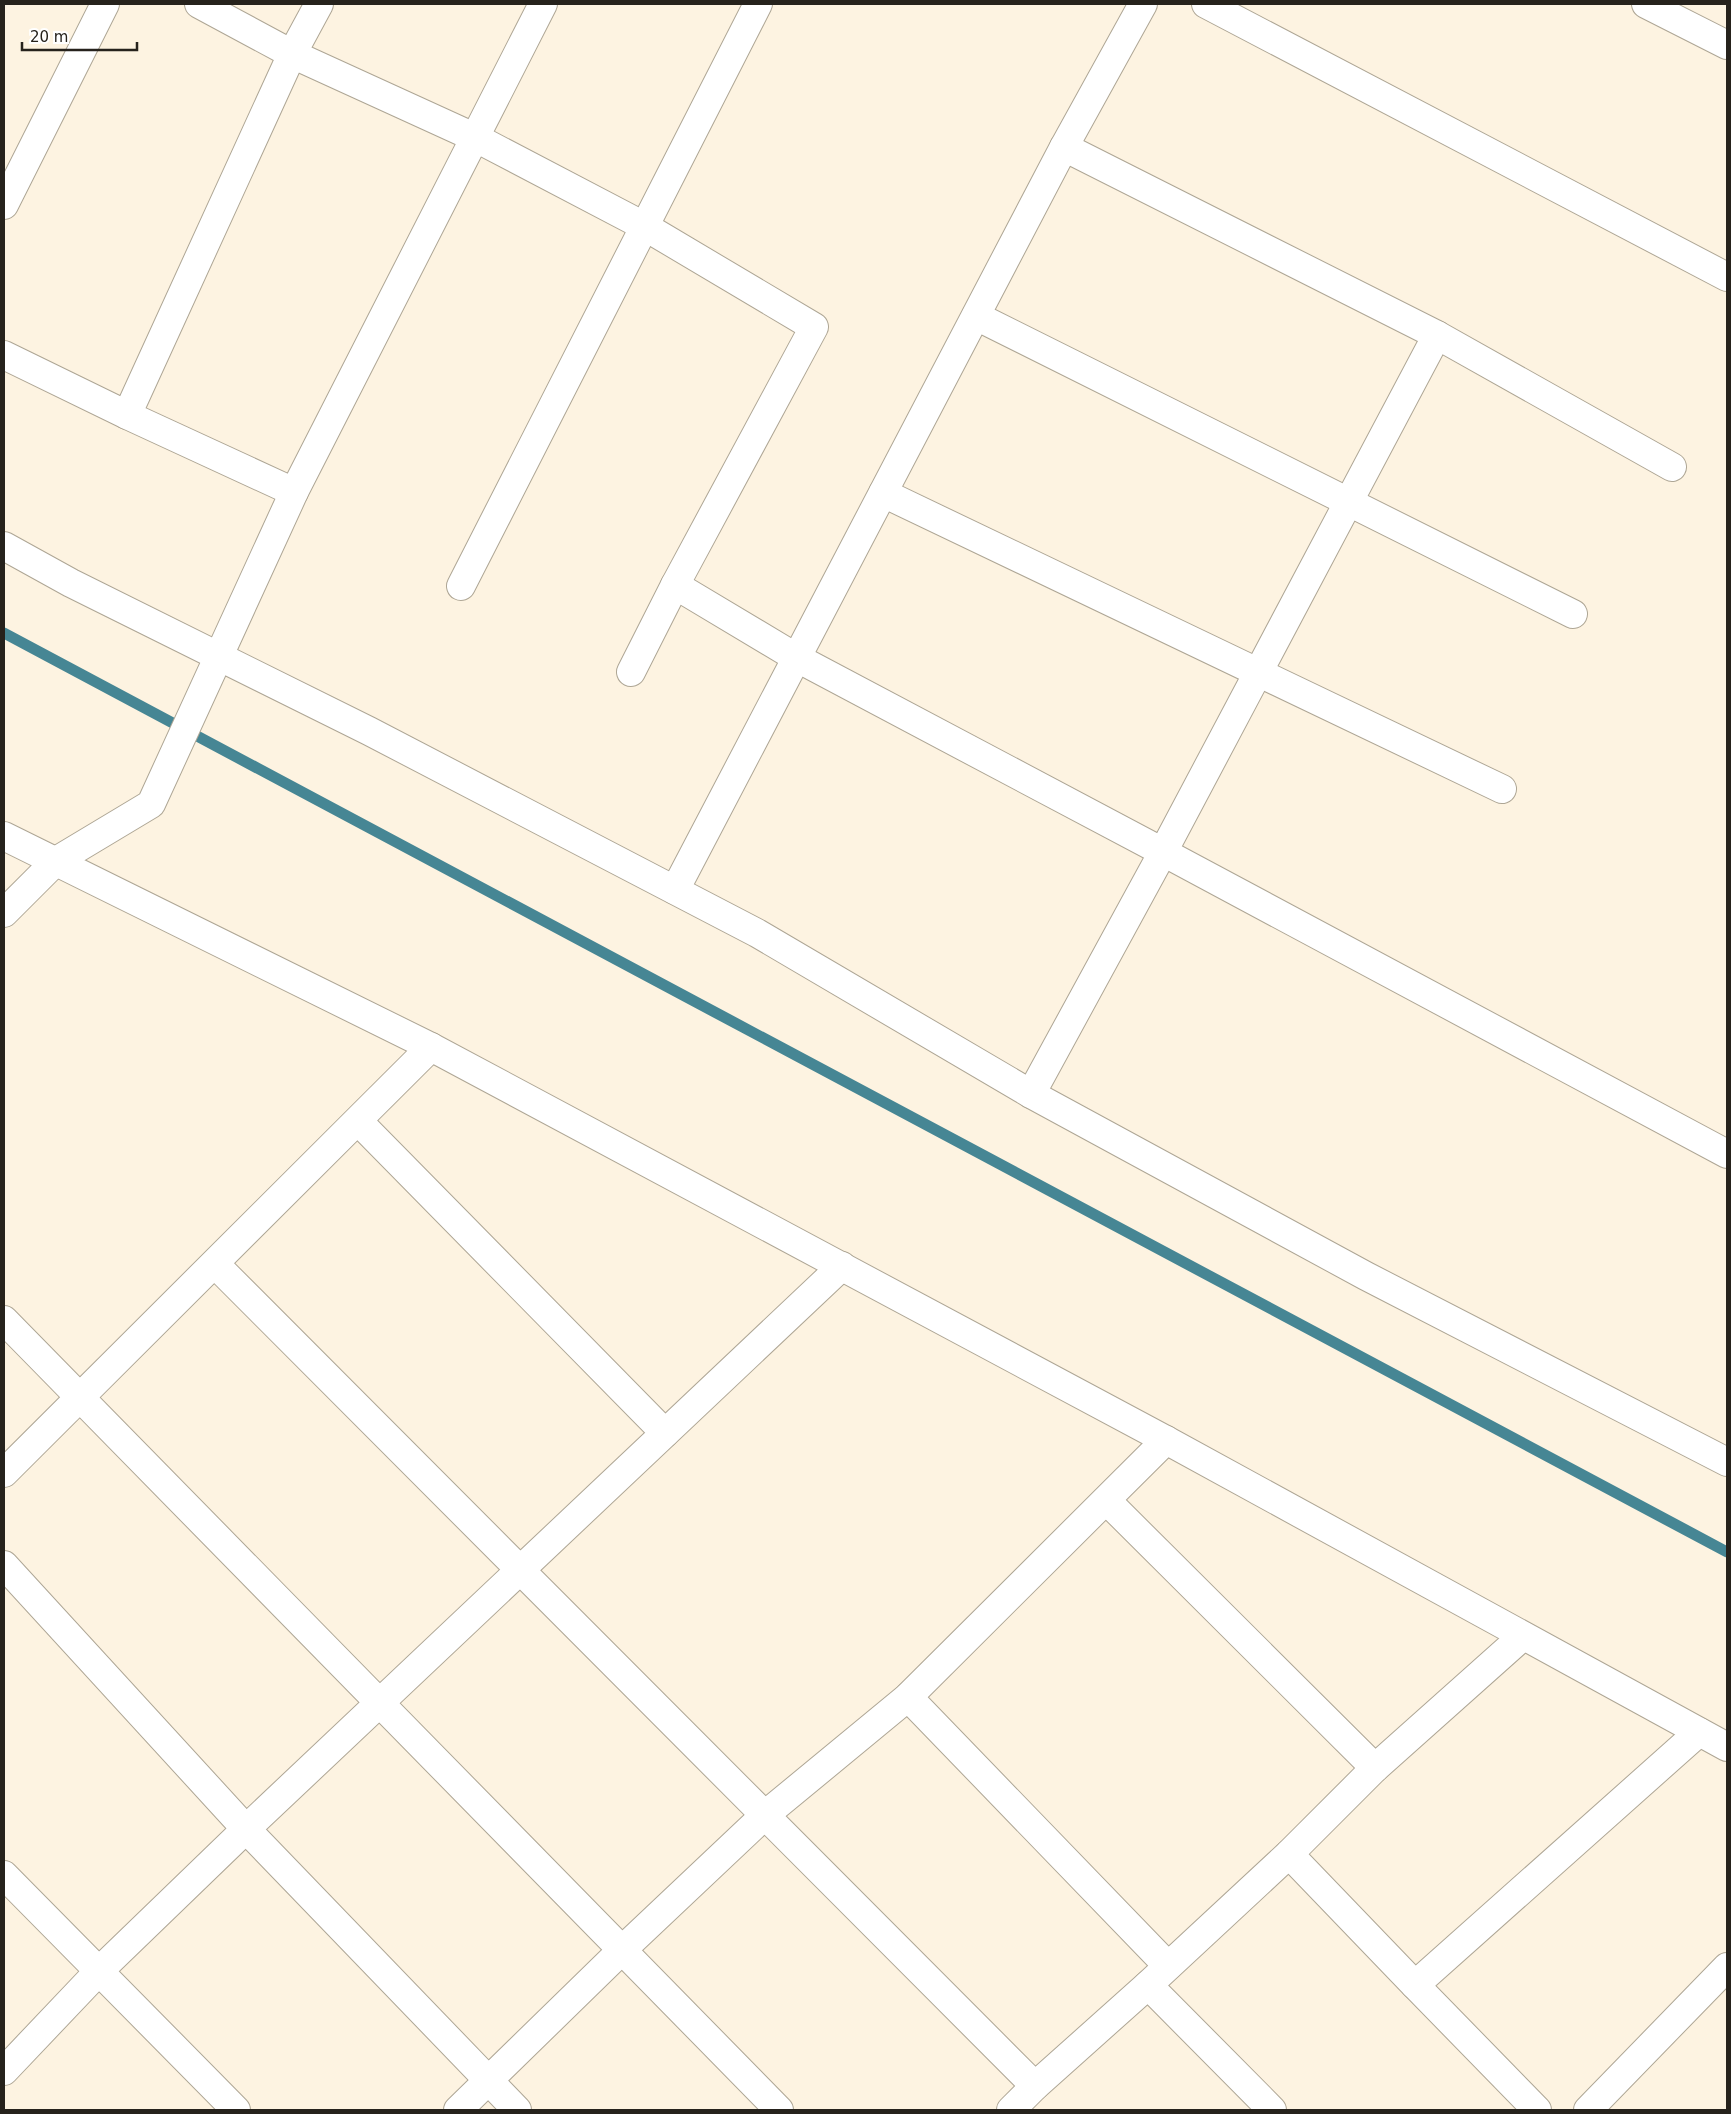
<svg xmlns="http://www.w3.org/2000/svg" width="1731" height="2114" font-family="'DejaVu Sans',sans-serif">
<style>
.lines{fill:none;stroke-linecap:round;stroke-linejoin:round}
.stream{stroke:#468694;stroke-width:11}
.minor-casing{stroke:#aea695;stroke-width:30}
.minor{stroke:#fff;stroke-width:28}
</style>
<rect width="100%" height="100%" fill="#fdf3e1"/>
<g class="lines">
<!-- stream -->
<polyline class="stream" points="4,633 1727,1552"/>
<!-- minor casing -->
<g class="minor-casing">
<g id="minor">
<polyline points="199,4 292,54 476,138 644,226 814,327 675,585 631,672"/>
<polyline points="1206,4 1727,277"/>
<polyline points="1646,4 1727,45"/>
<polyline points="1064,147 1143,4"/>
<polyline points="4,205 105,4"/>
<polyline points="976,316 1573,614"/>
<polyline points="1437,335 1672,467"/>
<polyline points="4,355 127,415"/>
<polyline points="294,492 127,415 292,54 319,4"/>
<polyline points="883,493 1502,789"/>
<polyline points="4,546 71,583 369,731 757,933 1031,1094 1366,1276 1727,1462"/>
<polyline points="675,585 797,658 1163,852 1727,1154"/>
<polyline points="461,586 758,4"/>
<polyline points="4,836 431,1047 1166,1440 1727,1747"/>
<polyline points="675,890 1064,147 1437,335 1163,852 1031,1094"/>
<polyline points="4,913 56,861 151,804 294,492 543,4"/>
<polyline points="358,1121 665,1433"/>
<polyline points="215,1264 1035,2086"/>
<polyline points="4,1320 779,2110"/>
<polyline points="4,1473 431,1047"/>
<polyline points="1107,1501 1375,1768"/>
<polyline points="4,1565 246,1829 517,2110"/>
<polyline points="908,1697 1168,1966"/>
<polyline points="1289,1854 1415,1985"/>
<polyline points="4,1875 236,2110"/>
<polyline points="1148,1985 1272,2110"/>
<polyline points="4,2071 99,1971 246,1829 842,1266"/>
<polyline points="458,2110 622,1950 765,1815 908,1697 1166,1440"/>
<polyline points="1011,2110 1035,2086 1148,1985 1289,1854 1375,1768 1523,1636"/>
<polyline points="1537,2110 1415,1985 1699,1732"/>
<polyline points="1588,2110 1727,1967"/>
</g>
</g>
<!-- minor -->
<use href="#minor" class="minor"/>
</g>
<!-- border -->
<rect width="1731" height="2114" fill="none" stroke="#26221c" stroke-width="10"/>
<!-- scale -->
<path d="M22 42v8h115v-8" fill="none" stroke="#26221c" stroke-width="2.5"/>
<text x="30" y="42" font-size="15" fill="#26221c" stroke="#ffffff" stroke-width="4" paint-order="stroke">20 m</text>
</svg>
